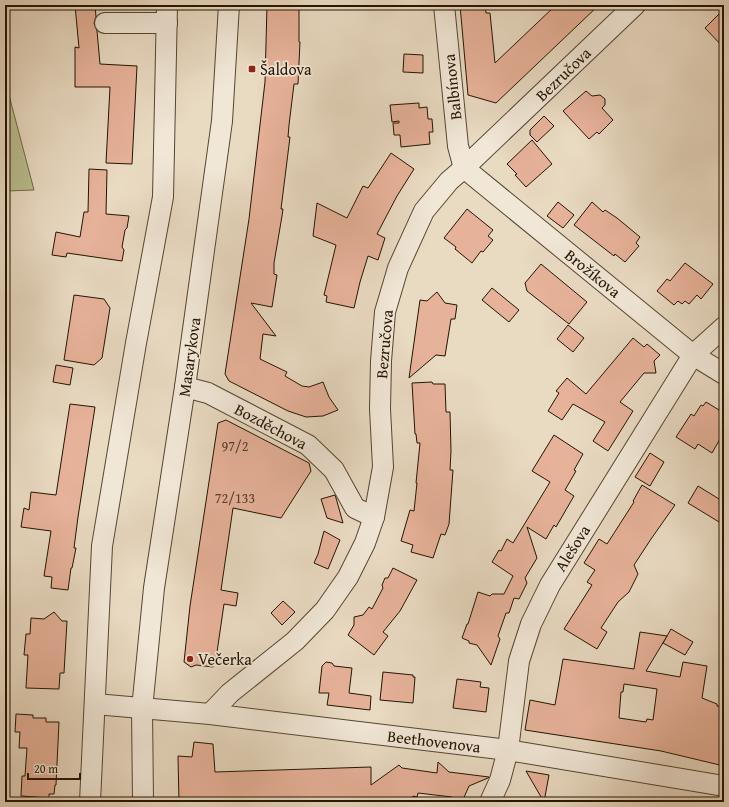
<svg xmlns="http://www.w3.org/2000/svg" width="729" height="807" font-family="'Gentium Book Plus',serif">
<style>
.green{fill:#bbbe90;stroke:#706949}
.building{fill:#e7b29a;stroke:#241402;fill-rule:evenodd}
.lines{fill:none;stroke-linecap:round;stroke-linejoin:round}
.minor-casing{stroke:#554632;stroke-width:22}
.minor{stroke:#f1e7d7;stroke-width:20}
.poi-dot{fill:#8f2418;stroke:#f1e7d7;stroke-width:1.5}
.labels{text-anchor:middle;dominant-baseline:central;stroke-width:3.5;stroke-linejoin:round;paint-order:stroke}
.number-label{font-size:14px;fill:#553c28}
.poi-label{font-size:16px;fill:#241402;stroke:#f1e7d7;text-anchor:start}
.street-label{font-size:16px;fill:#241402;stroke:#f1e7d7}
</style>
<rect width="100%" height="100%" fill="#e9dac2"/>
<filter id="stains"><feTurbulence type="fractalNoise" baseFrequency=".005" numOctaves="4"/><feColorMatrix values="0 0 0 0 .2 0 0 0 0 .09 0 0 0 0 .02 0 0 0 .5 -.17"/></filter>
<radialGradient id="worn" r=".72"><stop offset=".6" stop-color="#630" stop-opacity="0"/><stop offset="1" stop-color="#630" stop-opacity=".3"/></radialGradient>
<!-- green -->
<polygon class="green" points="5,80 34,190 5,191"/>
<!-- building -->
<g class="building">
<polygon points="75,5 95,5 96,17 94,23 97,31 100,64 137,66 132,164 106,163 110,87 75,87 75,47 79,48"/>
<polygon points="267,5 299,5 299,42 300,42 298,84 294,84 289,125 288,137 290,137 281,209 283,209 282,216 274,263 274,274 277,275 272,307 251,303 276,336 263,334 260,359 287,372 285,376 302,386 309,387 323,382 329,397 338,410 323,416 306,417 288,411 229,381 225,374 249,219 265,82"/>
<polygon points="460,5 485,5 486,13 490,13 495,63 556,5 599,5 496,103 468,95"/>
<polygon points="724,9 724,48 705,28"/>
<polygon points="404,54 423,55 423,73 403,72"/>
<polygon points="586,91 592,96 600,95 605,99 605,105 602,108 613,120 599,134 597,132 589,139 563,111"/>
<polygon points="419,103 419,108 427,107 428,119 432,119 433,132 429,132 430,144 401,147 400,135 394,135 393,123 399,123 399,121 392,122 390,105"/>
<polygon points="544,116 554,126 537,142 530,135 530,130"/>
<polygon points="532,140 552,164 526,187 515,175 517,174 507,164"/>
<polygon points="391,153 414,169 397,196 377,234 385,238 378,260 368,256 360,282 354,308 326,302 327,296 324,295 336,245 313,236 317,203 347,218 363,186 368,188"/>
<polygon points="89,169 107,170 106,214 129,216 127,228 125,230 122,247 124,250 122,261 67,253 66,257 52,255 56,232 80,237 84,212 88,212"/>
<polygon points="558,202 574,215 563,228 547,216"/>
<polygon points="592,202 603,212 605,210 617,218 640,237 636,243 639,246 625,262 615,254 614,256 574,225"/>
<polygon points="467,209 493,230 488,236 493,240 483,252 481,251 472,263 455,249 456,247 444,238"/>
<polygon points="685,263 713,284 701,299 697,295 689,304 685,301 682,304 678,301 674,305 657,291 667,279 670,281"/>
<polygon points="541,264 587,302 569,324 527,291 525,283"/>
<polygon points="492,288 519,310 509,322 482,300"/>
<polygon points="437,292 445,303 457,305 455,319 451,319 445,356 436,355 409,378 420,300 427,301"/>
<polygon points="74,295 104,299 110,308 102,358 94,365 64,360"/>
<polygon points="568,325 584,338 573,352 557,339"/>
<polygon points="633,338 644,347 647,344 660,355 654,361 656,373 644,373 620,402 633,411 608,451 593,441 605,422 573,404 562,420 548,411 559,393 556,391 567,378 586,394"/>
<polygon points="56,365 73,368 70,385 53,382"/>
<polygon points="432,382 433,384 445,384 446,412 450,412 451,451 450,470 453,470 449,524 445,535 441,534 433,558 411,552 413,545 401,541 410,510 414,511 417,483 416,483 420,443 417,443 416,434 415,434 412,383"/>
<polygon points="706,402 724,413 724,432 712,453 698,444 695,449 676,437 691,414 694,416 701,405 703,406"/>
<polygon points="70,404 95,407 78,517 74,548 76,548 72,568 71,568 68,590 51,588 52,577 44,576 51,531 21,527 24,508 29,510 31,492 56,495"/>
<polygon points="226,420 309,463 311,471 281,518 233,508 221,590 238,593 236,606 224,604 217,652 218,655 214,661 213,667 196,665 191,667 184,662 190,606 218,423"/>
<polygon points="554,435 583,454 574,470 576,471 565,490 574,496 556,527 554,525 546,539 527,527 537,558 525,578 527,583 519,599 514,598 509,613 506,613 498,636 500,639 491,665 477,645 469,643 469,641 462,638 467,624 468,624 478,592 490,596 492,594 504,594 513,576 492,562 499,550 501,551 507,539 513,543 550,482 532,471"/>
<polygon points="650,453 664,462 650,486 635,477"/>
<polygon points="642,485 675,505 651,539 634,565 638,574 629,592 618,602 601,628 607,632 597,649 564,629 592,585 587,582 595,570 584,563 599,539 607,544 634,502 633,501"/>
<polygon points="698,486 724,502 724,525 688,503"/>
<polygon points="335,495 336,498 343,523 327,518 321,499"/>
<polygon points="324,531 340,540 328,569 314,563 318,554"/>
<polygon points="393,568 417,580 400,611 383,632 388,636 374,655 348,635 354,625 354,617 363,615 369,607 372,609 383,588 382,585 385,578 388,578"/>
<polygon points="283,601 295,612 282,625 271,613"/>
<polygon points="54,612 62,621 67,621 64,673 60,673 59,689 26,688 28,655 24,655 26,634 30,634 31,618 44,619"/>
<polygon points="671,629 693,642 685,655 663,643"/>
<path d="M640 632 667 636 646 671 680 677 683 662 707 666 702 698 717 704V706L724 707V716L721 730H724V766L661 751 525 730 530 700 555 705 563 659 634 669ZM624 684 657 689 653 720 647 719 646 722 619 718 621 692H623Z"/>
<polygon points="326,662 332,663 334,666 352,668 349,693 371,696 370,710 327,705 329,693 319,693 322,666"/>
<polygon points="383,672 413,675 413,677 415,677 413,703 380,700"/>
<polygon points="457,679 481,682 480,687 489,688 486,712 453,708"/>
<polygon points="16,714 33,715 33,718 46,718 46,722 59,722 56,785 55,785 54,794 49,794 49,798 21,796 22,776 25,776 27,748 19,748 20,732 15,732"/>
<polygon points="194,742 213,744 215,772 371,767 371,785 399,765 402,768 437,773 438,762 449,772 489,777 488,778 469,786 462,802 451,802 452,797 418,793 417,797 413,796 412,802 392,802 392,799 339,800 339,802 250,802 250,801 179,802 178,756 192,757"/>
<polygon points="526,771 549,775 544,802"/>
</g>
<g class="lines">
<!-- minor casing -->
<g class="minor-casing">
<g id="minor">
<polyline points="444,5 458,146 464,168"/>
<polyline points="105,23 167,23"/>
<polyline points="464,168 693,355 724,374"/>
<polyline points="185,387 208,393 308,445 334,470 355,508 374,517"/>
<polyline points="95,704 210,714 508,750 724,786"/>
<polyline points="210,714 230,693 295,641 325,610 348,577 365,543 374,517 383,467 380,409 381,361 385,312 398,268 424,211 449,181 464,168 635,5"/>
<polyline points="90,802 102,546 136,343 163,197 167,5"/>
<polyline points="143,802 142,709 154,588 185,387 222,121 229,5"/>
<polyline points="490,802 500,780 508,750 519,661 531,624 550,585 693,355 724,327"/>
</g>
</g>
<!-- minor -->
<use href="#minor" class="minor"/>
</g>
<!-- markers -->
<g class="poi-dot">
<rect x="248" y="65" width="8" height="8" rx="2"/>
<circle cx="190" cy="659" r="4"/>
</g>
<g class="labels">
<!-- number labels -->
<g class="number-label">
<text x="235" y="446">97/2</text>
<text x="235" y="498">72/133</text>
</g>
<!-- poi labels -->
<g class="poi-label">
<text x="260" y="69">Šaldova</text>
<text x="198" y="659">Večerka</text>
</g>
<!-- street labels -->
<g class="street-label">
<text transform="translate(563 74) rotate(-44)">Bezručova</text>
<text transform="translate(452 87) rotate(-96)">Balbínova</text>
<text transform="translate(593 273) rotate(39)">Brožíkova</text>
<text transform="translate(384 344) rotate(-85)">Bezručova</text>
<text transform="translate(189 357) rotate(-82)">Masarykova</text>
<text transform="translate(271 426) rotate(28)">Bozděchova</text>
<text transform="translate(572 548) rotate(-58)">Alešova</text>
<text transform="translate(434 741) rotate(7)">Beethovenova</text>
</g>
</g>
<!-- margin -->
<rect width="729" height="807" fill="none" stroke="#e9dac2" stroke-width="20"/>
<rect x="6" y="6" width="717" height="795" fill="none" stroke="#241402" stroke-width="2"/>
<rect x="10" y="10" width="709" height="787" fill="none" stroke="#241402"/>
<!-- scale -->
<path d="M28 773v6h52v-6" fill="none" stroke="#241402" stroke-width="2"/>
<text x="34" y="773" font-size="12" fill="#241402" stroke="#f1e7d7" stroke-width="3" paint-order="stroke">20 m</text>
<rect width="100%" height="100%" filter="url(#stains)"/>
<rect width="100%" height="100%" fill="url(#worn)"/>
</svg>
